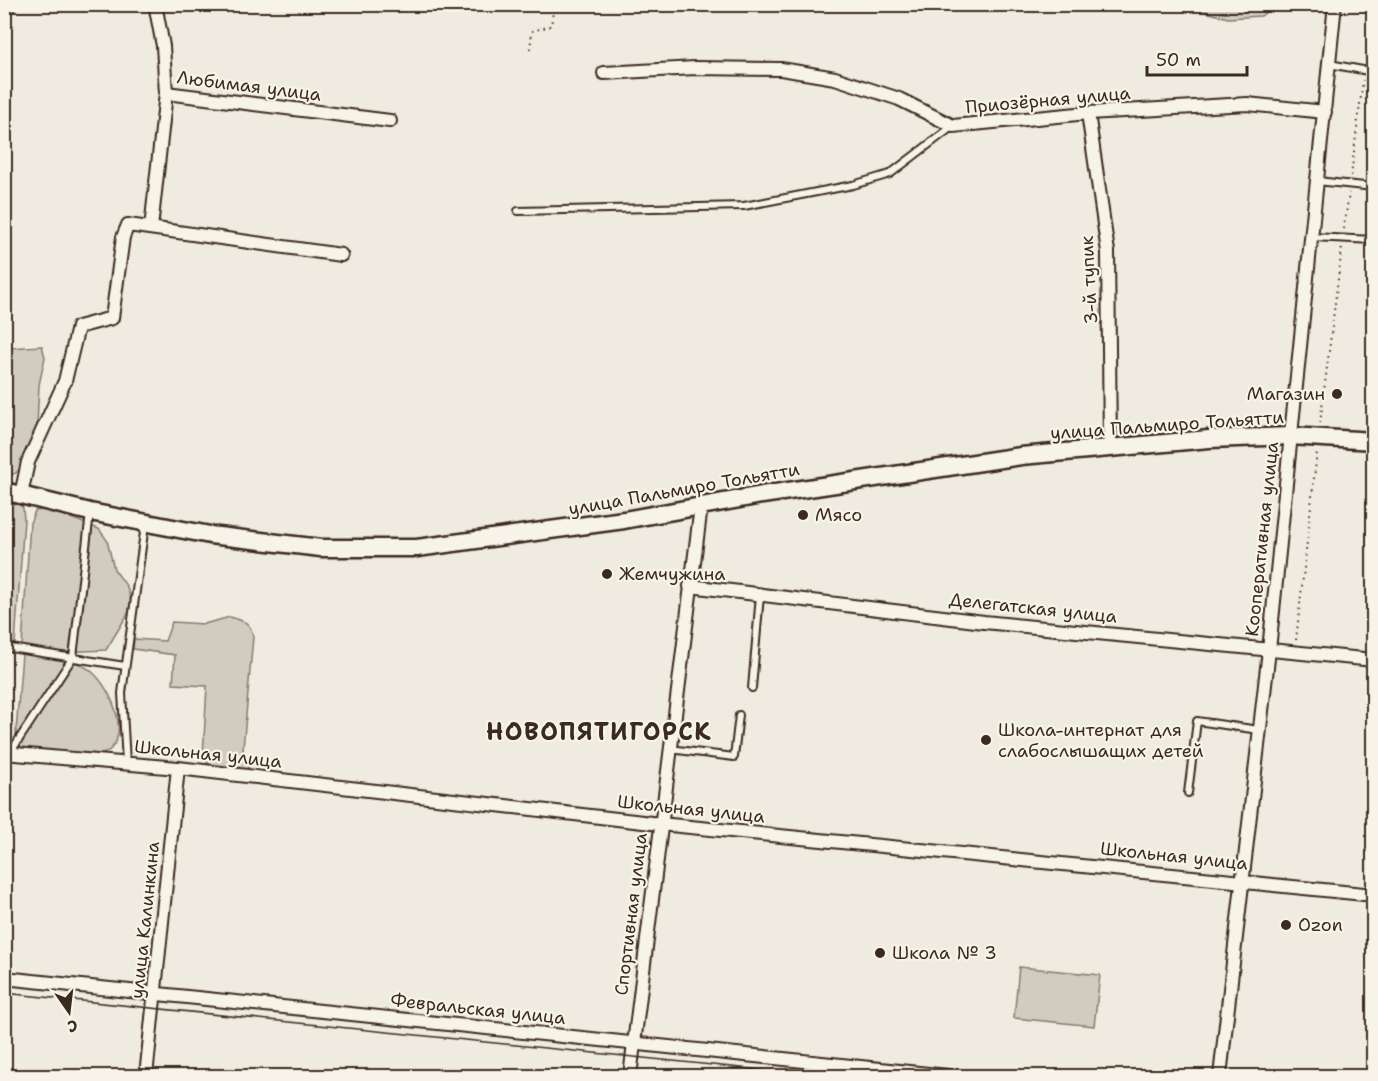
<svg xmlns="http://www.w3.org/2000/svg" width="1378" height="1081" font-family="'Shantell Sans',sans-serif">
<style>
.green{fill:#d1cbc0;stroke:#867a6f;stroke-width:1.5}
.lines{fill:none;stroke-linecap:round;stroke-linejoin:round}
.lane-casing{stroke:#3b2a1e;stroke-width:10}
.street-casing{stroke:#3b2a1e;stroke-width:16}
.secondary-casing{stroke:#3b2a1e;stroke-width:21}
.path{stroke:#3b2a1e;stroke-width:2;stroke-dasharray:1.5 4.5;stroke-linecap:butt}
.lane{stroke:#f7f3e8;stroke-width:6}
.street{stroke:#f7f3e8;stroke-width:12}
.secondary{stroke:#f7f3e8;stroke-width:16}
.tram{stroke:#3b2a1e;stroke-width:1.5}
.poi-dot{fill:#3b2a1e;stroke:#f7f3e8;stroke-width:2}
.labels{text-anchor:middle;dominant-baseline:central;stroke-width:4.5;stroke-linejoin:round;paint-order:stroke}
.street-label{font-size:18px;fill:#3b2a1e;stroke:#f7f3e8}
.poi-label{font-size:18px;fill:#3b2a1e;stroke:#f7f3e8;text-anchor:start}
.district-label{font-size:24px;font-weight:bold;letter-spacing:1.5px;fill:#3b2a1e;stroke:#f7f3e8}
</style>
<rect width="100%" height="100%" fill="#efebe0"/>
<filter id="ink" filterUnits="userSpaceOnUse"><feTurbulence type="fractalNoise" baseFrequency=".0167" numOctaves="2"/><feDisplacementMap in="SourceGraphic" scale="12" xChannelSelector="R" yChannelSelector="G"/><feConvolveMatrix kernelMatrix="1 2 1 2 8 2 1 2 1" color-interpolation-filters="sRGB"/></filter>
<g filter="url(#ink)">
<!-- green -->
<g class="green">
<polygon points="1180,5 1275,5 1261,16 1228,18"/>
<polygon points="42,346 45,357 39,385 37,425 22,468 14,474 5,474 5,350 8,348"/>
<polygon points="5,497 15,500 23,508 24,520 15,643 10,645 5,639"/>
<polygon points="48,509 99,529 107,540 114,569 127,587 131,601 129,612 106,650 61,652 22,646 30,523 35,511"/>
<path d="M230 617C244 621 251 622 253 637L243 749 249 766 246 771C231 769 209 772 203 756L207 686 173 684 175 655 133 649 134 639 165 641 172 622 204 624Z"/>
<path d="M22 654C42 657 73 657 90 670 112 687 136 744 100 755L18 748 15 745Z"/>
<polygon points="1019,967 1100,975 1094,1026 1014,1018"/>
</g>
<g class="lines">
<!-- lane casing -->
<g class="lane-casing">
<g id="lane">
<polyline points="1329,64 1374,72"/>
<polyline points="1317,181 1374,187"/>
<polyline points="518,211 744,206 853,185 890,174 953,126"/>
<polyline points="1312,237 1374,240"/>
<polyline points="4,647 125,666"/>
<polyline points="752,688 760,595"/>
<polyline points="670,749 734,757 739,715"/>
<polyline points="10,753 73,657 90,513"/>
<polyline points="126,763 122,693 145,525"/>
<polyline points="1188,793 1197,721 1259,730"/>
</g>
</g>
<!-- street casing -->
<g class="street-casing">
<g id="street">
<polyline points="4,9 10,4"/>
<polyline points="604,73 695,68 781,69 835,78 899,99 953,126 1088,113 1247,104 1325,112"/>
<polyline points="166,93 390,121"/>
<polyline points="1088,113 1108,252 1110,446"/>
<polyline points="151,228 166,93 163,46 155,4"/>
<polyline points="21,495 28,462 65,381 78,327 112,318 123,237 128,225 341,255"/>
<polyline points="690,586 984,622 1374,660"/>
<polyline points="4,753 178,768 660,824 1374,895"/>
<polyline points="4,978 948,1076"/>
<polyline points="146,1076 178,768"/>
<polyline points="630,1076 701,506"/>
<polyline points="1220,1076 1269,650 1335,4"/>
</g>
</g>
<!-- secondary casing -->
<g class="secondary-casing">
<polyline id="secondary" points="4,491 90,512 210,535 321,548 417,548 624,520 762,495 1021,456 1209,439 1290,436 1374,441"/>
</g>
<!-- path -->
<g class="path">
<polyline points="530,49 532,31 551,26 554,4"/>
<polyline points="1366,60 1374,15"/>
<polyline points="1351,176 1363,80"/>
<polyline points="1344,229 1349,193"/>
<polyline points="1320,423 1342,247"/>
<polyline points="1296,640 1317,452"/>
</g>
<!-- lane -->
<use href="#lane" class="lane"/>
<!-- street -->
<use href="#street" class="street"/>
<!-- secondary -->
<use href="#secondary" class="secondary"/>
<!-- tram -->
<polyline class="tram" points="4,993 819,1076"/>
</g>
</g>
<!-- markers -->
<g class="poi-dot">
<circle cx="1337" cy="394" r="6"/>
<circle cx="803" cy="515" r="6"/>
<circle cx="607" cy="574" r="6"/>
<circle cx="986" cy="740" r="6"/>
<circle cx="1286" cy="925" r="6"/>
<circle cx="880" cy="953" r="6"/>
</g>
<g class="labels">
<!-- street labels -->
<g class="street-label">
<text transform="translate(249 86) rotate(7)">Любимая улица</text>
<text transform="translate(1048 100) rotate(-5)">Приозёрная улица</text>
<text transform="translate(1089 280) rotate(-93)">3-й тупик</text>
<text transform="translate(1167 425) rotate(-4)">улица Пальмиро Тольятти</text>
<text transform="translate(684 489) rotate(-10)">улица Пальмиро Тольятти</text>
<text transform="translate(1262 539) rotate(-84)">Кооперативная улица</text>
<text transform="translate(1033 608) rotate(6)">Делегатская улица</text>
<text transform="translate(208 754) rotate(6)">Школьная улица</text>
<text transform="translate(691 809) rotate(6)">Школьная улица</text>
<text transform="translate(1174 856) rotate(6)">Школьная улица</text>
<text transform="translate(631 914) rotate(-83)">Спортивная улица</text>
<text transform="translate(145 920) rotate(-84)">улица Калинкина</text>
<text transform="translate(478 1009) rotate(6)">Февральская улица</text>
</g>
<!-- poi labels -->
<g class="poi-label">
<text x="1325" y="394" text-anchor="end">Магазин</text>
<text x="815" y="515">Мясо</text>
<text x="619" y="574">Жемчужина</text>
<text x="998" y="730">Школа-интернат для<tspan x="998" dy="21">слабослышащих детей</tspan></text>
<text x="1298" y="925">Ozon</text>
<text x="892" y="953">Школа № 3</text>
</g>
<!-- district labels -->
<g class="district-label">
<text x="599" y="732">НОВОПЯТИГОРСК</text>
</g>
</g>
<!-- margin -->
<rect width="1378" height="1081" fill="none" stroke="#f7f3e8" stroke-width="24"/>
<rect x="12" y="12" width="1354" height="1057" fill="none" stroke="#3b2a1e" stroke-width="2" filter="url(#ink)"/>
<!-- north arrow -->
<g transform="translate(69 1012) rotate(166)" stroke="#f7f3e8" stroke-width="4.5" paint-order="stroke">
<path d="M0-4.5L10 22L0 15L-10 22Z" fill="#3b2a1e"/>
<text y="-9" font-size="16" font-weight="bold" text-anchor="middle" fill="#3b2a1e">С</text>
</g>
<!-- scale -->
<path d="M1147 66v9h100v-9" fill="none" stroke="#3b2a1e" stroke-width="3"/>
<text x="1156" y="66" font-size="18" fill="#3b2a1e" stroke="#f7f3e8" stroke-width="4.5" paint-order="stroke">50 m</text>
</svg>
